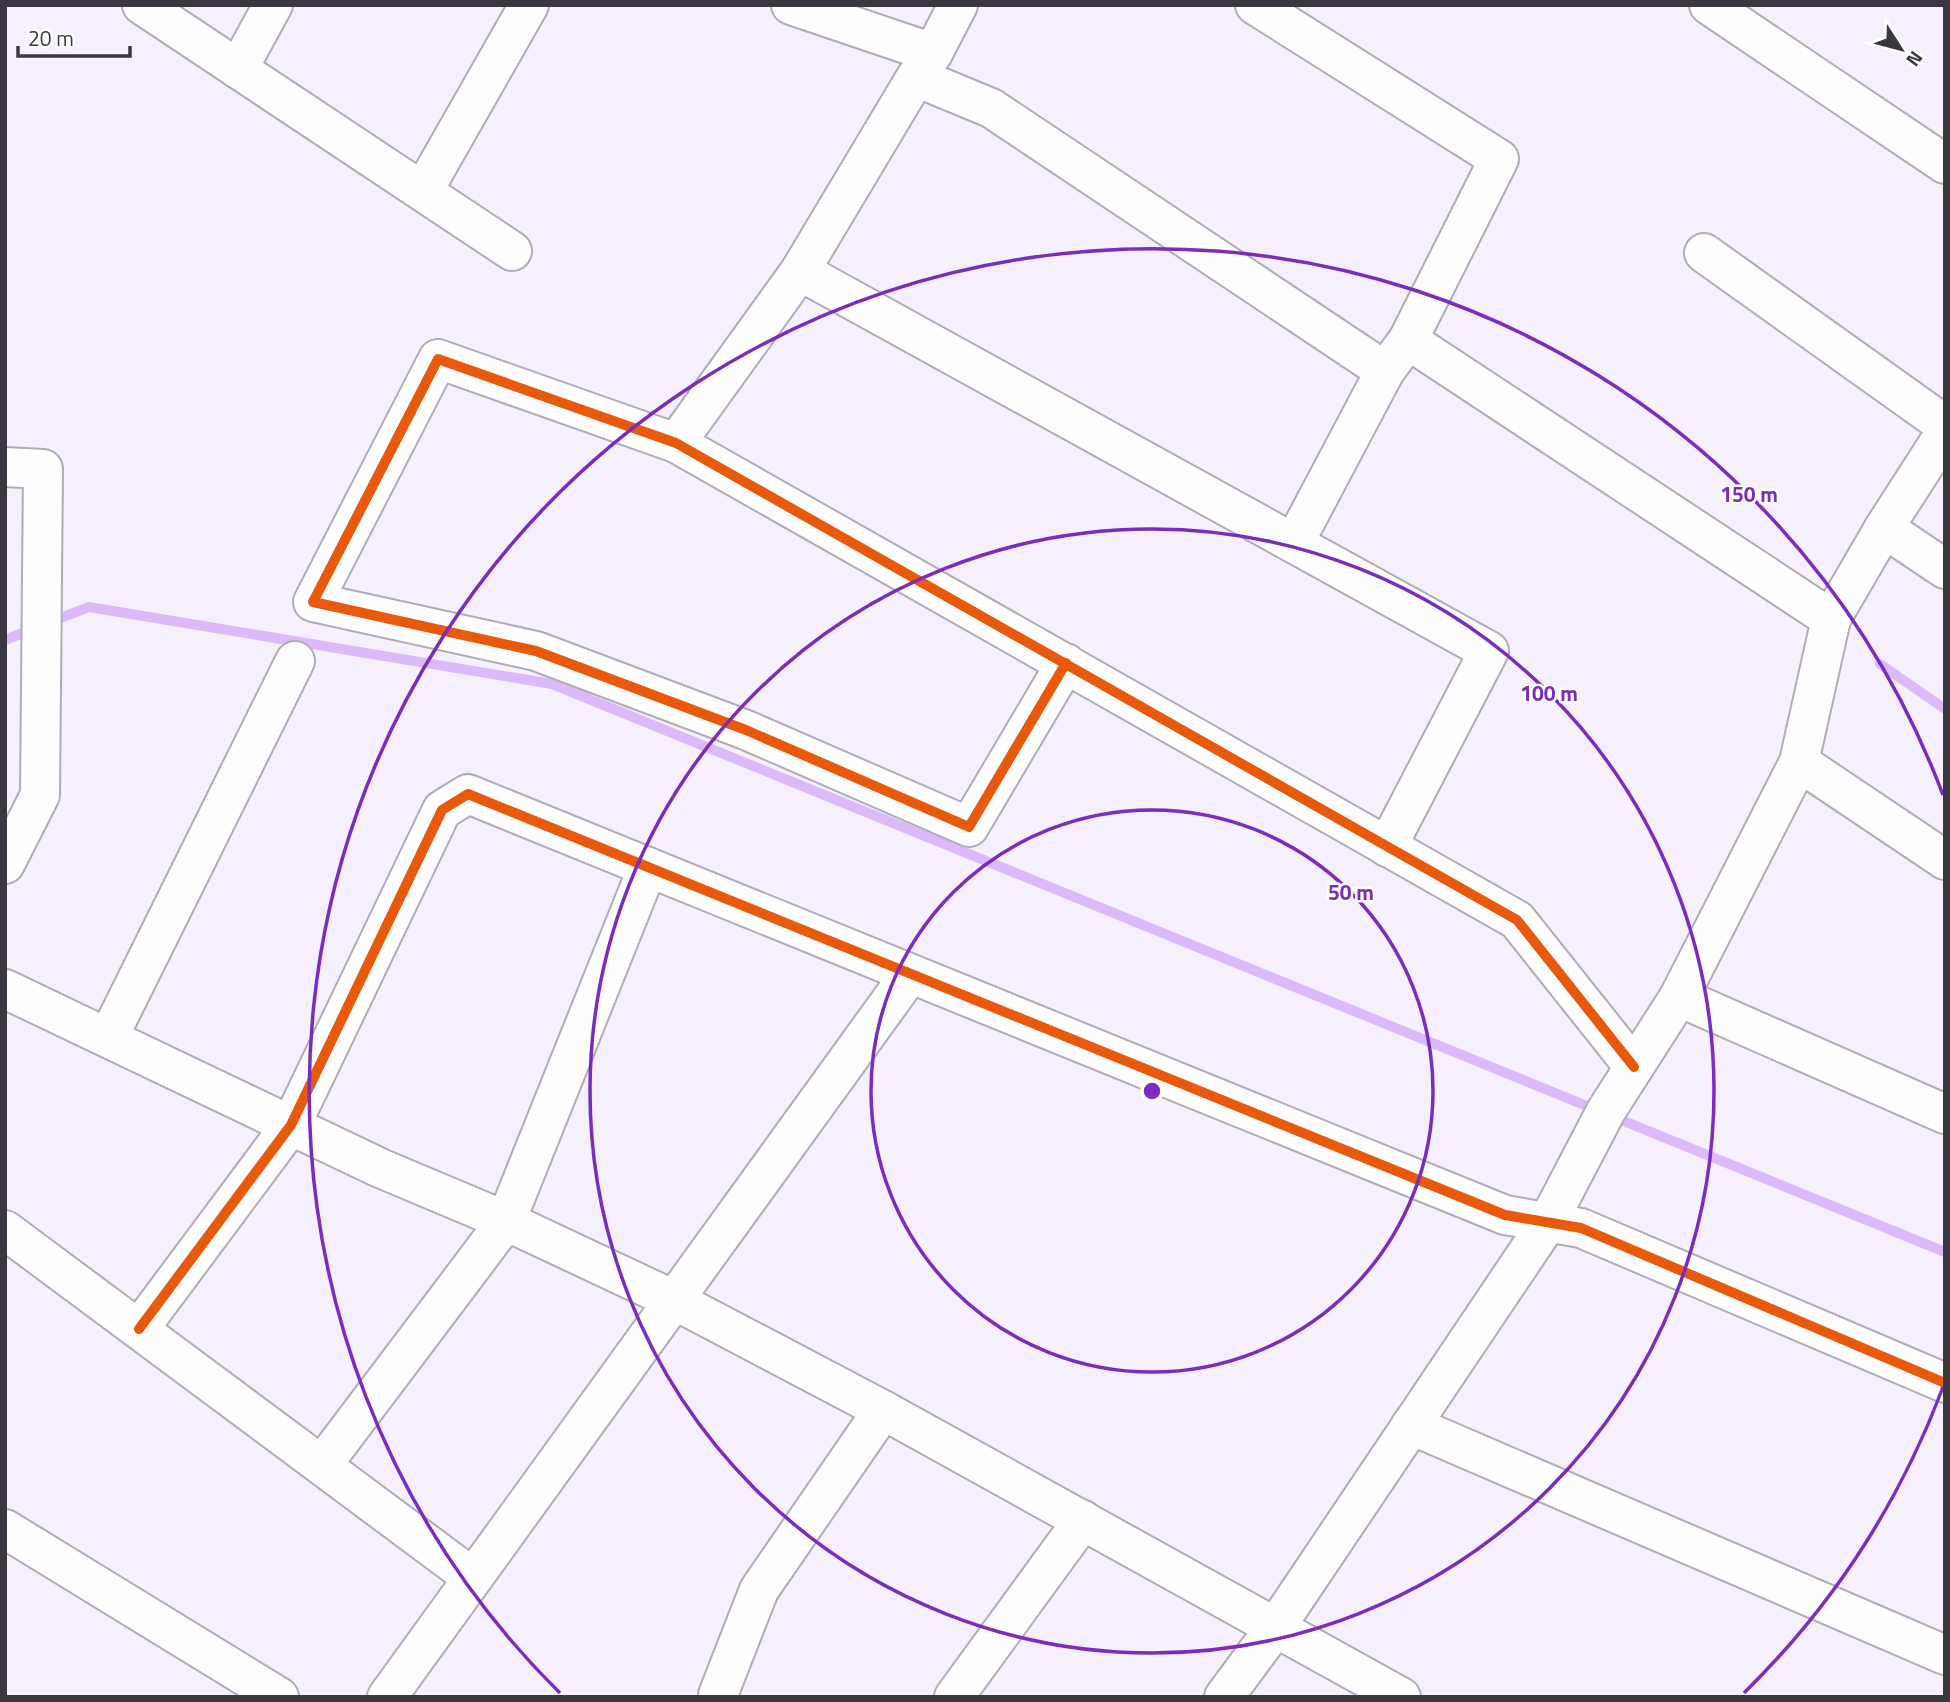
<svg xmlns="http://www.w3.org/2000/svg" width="1950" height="1702" font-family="'Titillium Web',sans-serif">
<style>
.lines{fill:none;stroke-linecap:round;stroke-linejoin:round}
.stream{stroke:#dcb9fa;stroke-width:10}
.minor-casing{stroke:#b0acb5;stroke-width:42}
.minor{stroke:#fefdfe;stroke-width:38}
.cycleway-casing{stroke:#fff;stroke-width:15}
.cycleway{stroke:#e8590c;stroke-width:10}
.ring{fill:none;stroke:#7b2cbf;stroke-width:3.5}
.centre{fill:#7b2cbf;stroke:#fff;stroke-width:3.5}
.ring-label{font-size:21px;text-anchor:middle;font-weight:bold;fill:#7b2cbf;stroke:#fff;stroke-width:5;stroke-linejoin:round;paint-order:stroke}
</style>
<rect width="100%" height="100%" fill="#f5f0fb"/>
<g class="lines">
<!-- stream -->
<g class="stream">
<polyline points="50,622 89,607 552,684 1945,1252"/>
<polyline points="5,640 35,628"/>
<polyline points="1880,664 1945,709"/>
</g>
<!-- minor casing -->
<g class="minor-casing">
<g id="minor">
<polyline points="142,5 512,251"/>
<polyline points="791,5 933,53"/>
<polyline points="1255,5 1499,159 1408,340"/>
<polyline points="1709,5 1945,164"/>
<polyline points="238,69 273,5"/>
<polyline points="919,73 933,53 958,5"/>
<polyline points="423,191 529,5"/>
<polyline points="1704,253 1945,425"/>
<polyline points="800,271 1489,651 1387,847"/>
<polyline points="676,443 800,271 916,77 991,108 1385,371 1408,340 1831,619"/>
<polyline points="5,467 43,469 40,795 5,864"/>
<polyline points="1884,528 1945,569"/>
<polyline points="1294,543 1385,371"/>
<polyline points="1066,663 969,827 746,730 536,651 313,602 438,359 676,443 1517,920 1634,1067"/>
<polyline points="1799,762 1945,860"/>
<polyline points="5,989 380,1168 506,1221 674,1300 883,1410 1401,1697"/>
<polyline points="1679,997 1945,1114"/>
<polyline points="108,1038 295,661"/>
<polyline points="5,1230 473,1578"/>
<polyline points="139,1329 291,1125 442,810 468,794 1505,1215 1581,1228 1945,1383"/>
<polyline points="1411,1425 1945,1655"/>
<polyline points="322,1465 506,1221 648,867"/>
<polyline points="5,1529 279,1697"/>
<polyline points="387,1697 910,974"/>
<polyline points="720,1697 718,1695 759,1590 883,1410"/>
<polyline points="954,1697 1083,1520"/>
<polyline points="1224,1697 1275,1628 1548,1222 1606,1111 1679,997 1799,762 1831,619 1884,528 1945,433"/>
</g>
</g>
<!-- minor -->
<use href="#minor" class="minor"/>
<!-- cycleway casing -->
<g class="cycleway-casing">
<g id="cycleway">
<polyline points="1066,663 969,827 746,730 536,651 313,602 438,359 676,443 1517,920 1634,1067"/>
<polyline points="139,1329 291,1125 442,810 468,794 1505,1215 1581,1228 1945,1383"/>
</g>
</g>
<!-- cycleway -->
<use href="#cycleway" class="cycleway"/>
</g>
<!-- distance rings -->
<g class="ring">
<circle cx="1152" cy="1091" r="281"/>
<circle cx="1152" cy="1091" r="562"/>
<path d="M1943 1387A844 844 0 0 1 1744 1693M560 1693A844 844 0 1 1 1943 795"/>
</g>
<circle cx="1152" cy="1091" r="10" class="centre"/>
<g class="ring-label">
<text x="1749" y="502">150 m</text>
<text x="1549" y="701">100 m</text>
<text x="1351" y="900">50 m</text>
</g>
<!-- border -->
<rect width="1950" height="1702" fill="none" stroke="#3b373e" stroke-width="14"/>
<!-- north arrow -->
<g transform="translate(1901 49) rotate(126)" stroke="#ffffff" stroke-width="5" paint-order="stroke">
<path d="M0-5L12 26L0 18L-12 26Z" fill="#3b373e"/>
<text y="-10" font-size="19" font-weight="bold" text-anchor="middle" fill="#3b373e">N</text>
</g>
<!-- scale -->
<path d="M18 46v10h112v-10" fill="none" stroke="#3b373e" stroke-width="3.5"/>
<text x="28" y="46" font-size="21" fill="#3b373e" stroke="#ffffff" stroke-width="5" paint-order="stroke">20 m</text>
</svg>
